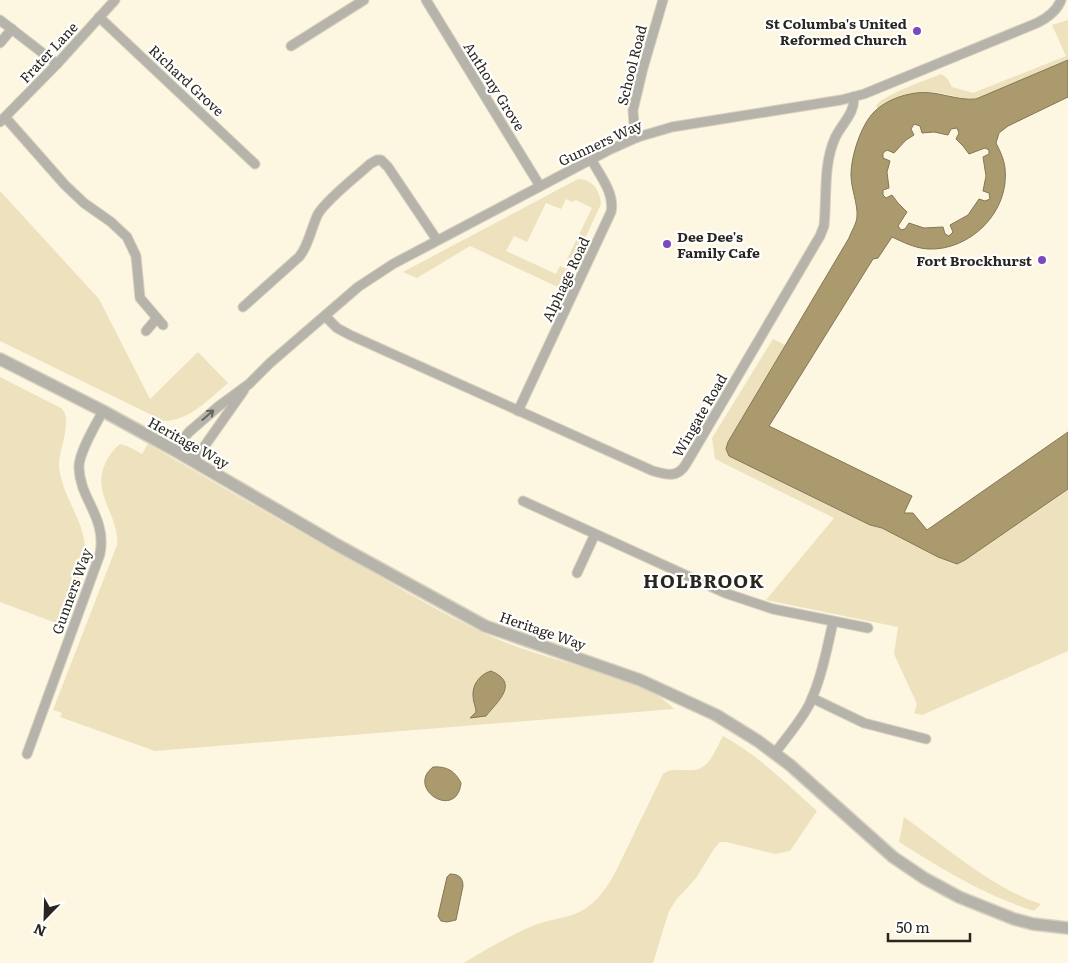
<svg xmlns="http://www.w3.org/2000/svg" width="1068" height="963" font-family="Literata,serif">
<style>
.green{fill:#eee1be}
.water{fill:#aa9a6e;stroke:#837756;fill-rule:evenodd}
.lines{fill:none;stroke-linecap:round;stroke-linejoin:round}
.minor-casing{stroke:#d7d1be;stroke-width:11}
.tertiary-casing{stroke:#d7d1be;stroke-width:14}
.minor{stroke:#b6b3aa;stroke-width:9}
.tertiary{stroke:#b6b3aa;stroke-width:11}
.oneway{stroke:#68655e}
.poi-dot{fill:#7c48bf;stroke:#fff;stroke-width:2}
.labels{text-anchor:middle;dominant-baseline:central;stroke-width:4.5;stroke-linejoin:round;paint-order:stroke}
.poi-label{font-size:14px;font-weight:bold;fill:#29261f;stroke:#fff;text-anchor:end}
.street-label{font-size:14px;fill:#29261f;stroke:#fff}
.district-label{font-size:19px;font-weight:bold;letter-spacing:1px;fill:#29261f;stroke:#fff}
</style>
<rect width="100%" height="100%" fill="#fdf6e1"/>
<!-- green -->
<g class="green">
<path d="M1068 20V60L976 99C966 100 955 96 945 94 921 89 899 95 878 109L876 106C882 95 927 80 941 74L947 78 952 87 973 93 1066 56 1052 25Z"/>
<path d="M578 179C592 179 600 190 601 204L574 262 567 259 592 208 576 200 572 202 566 199 561 209 546 203 527 242 514 236 506 251 556 274 560 266 571 271 562 289 470 246 417 278 403 272Z"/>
<path d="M0 191 99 299 150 399 198 352 228 383C210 398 189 421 164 421L0 341Z"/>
<polygon points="773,339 785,345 728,442 726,449 729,456 870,525 882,528 953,563 965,560 1068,489 1068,651 922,715 914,713 917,704 894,654 898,627 766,600 834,518 715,459 712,438"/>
<path d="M0 377 61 408C74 419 58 450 59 467 62 498 88 524 85 556 85 564 80 573 78 582 73 596 68 611 64 626L0 602Z"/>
<path d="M120 444 127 446 142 454 148 444C221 486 294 529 368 570 408 593 447 616 488 635 531 655 577 663 621 680 641 687 659 693 674 709L155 751 60 717 62 713 53 710 117 545C120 516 90 492 106 462 109 455 114 449 120 444Z"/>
<path d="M723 736C758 755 787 784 817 811L790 851 775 854 726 842H720L714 849 696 878 676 900 669 911 653 963H464C487 949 510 935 535 925 547 920 560 919 572 915 593 908 605 891 615 873L663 774C676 764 691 776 704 766 713 759 718 745 723 736Z"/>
<path d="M904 817C946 847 992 888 1041 904L1034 911C984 895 942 869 899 842Z"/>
</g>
<!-- water -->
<g class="water">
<path d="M1068 60V97L1008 126 999 133 996 143C1000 151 1004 159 1005 168 1010 212 970 251 928 249 914 248 903 242 892 237L878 258 873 259 769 426 912 496 904 513H913L927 530 1068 432V489L965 560 957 564 938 557 882 528 870 525 729 456 726 449 728 442 849 238C851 232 857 223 857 216 858 205 851 188 851 175 851 156 861 125 874 112 885 101 901 95 916 93 937 90 956 101 976 99ZM914 124 920 126 922 133 934 132 948 135 951 129 957 128 959 133 956 139 963 146 969 154 985 148 989 150V154L983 157 986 176 983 191 989 193 990 199 985 201 979 199 968 215 950 225 953 232 949 236 945 234 943 227 924 228 909 223 905 229 901 230 898 226 907 212 898 203 892 195 886 198 883 195V190L889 188 887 172 890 161 883 158V153L887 150 894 153 906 140 914 135 911 129Z"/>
<path d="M491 671C520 683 498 701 486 716L470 718 476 712C476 707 473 702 473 696 472 685 480 674 491 671Z"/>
<path d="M433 767C447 766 455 771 461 783 457 821 405 789 433 767Z"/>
<path d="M450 874C459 874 463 878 463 886L456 920 447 922 441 921 438 916 447 877Z"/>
</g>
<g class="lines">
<!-- minor casing -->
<g class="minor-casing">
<g id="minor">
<polyline points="426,0 540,186"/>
<polyline points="99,17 255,164"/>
<polyline points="0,20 57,64"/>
<polyline points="0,43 12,29"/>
<polyline points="291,46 364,0"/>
<polyline points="5,117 65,185 84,203 111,222 127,237 136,256 140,298 163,325"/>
<polyline points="0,122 57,64 115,0"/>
<polyline points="638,137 634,125 633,110 643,68 663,0"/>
<path d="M243 307 299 257C309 245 311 228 318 214 327 199 356 177 370 164L377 160H381L388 167 437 240"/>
<path d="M325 316 337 328 350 335 653 471C667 475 678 478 686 464L820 236 824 226C827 197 823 165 835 138 840 126 857 111 853 97"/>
<polyline points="146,331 157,318"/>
<path d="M518 411 611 212C615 193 600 176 591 159"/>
<path d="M174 450 189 432 219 406 249 384 270 363 358 287 393 264 609 150 638 137 672 127 841 100 864 94 1037 23C1047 18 1057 11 1061 0"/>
<polyline points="194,461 244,390"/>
<polyline points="523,501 725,593 773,609 868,628"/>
<polyline points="577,573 595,534"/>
<polyline points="812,698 864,723 926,739"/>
<path d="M775 753C786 738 800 722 809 705 821 680 827 649 833 622"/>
<path d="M27 754 100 554C107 517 80 500 79 468 78 454 96 424 103 411"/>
</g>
</g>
<!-- tertiary casing -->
<g class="tertiary-casing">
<polyline id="tertiary" points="0,359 103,411 174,450 339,546 485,626 640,680 716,715 758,741 790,765 893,857 924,878 959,897 1014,919 1033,924 1068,928"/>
</g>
<!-- minor -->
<use href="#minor" class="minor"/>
<!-- tertiary -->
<use href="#tertiary" class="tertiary"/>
</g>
<!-- one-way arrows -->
<defs><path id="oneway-shaft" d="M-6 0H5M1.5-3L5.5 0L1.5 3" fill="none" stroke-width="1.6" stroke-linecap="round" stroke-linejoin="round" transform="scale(1.25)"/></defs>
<use class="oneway" href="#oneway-shaft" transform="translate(208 415) rotate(-41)"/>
<!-- markers -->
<g class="poi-dot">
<circle cx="917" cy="31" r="5"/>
<circle cx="667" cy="244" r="5"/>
<circle cx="1042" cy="260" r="5"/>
</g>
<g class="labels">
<!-- poi labels -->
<g class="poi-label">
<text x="907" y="23">St Columba's United<tspan x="907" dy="16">Reformed Church</tspan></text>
<text x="677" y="236" text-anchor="start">Dee Dee's<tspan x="677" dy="16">Family Cafe</tspan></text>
<text x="1032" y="260">Fort Brockhurst</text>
</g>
<!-- street labels -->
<g class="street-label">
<text transform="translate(48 52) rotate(-47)">Frater Lane</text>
<text transform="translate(631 65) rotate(-76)">School Road</text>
<text transform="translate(187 80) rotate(43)">Richard Grove</text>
<text transform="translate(495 86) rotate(58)">Anthony Grove</text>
<text transform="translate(600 142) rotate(-25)">Gunners Way</text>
<text transform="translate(565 279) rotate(-65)">Alphage Road</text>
<text transform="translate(699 415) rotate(-60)">Wingate Road</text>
<text transform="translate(189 442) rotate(29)">Heritage Way</text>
<text transform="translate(71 591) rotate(-70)">Gunners Way</text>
<text transform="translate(543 630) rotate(19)">Heritage Way</text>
</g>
<!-- district labels -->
<g class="district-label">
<text x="704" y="580">HOLBROOK</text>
</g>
</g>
<!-- north arrow -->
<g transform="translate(45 918) rotate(203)" stroke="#ffffff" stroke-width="4" paint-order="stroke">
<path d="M0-4L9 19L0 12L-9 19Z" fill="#29261f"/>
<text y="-8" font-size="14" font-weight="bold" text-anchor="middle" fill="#29261f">N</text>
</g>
<!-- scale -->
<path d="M888 933v8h82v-8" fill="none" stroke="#29261f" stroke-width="2.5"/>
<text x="896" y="933" font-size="15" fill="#29261f" stroke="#ffffff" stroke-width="4" paint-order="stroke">50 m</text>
</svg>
